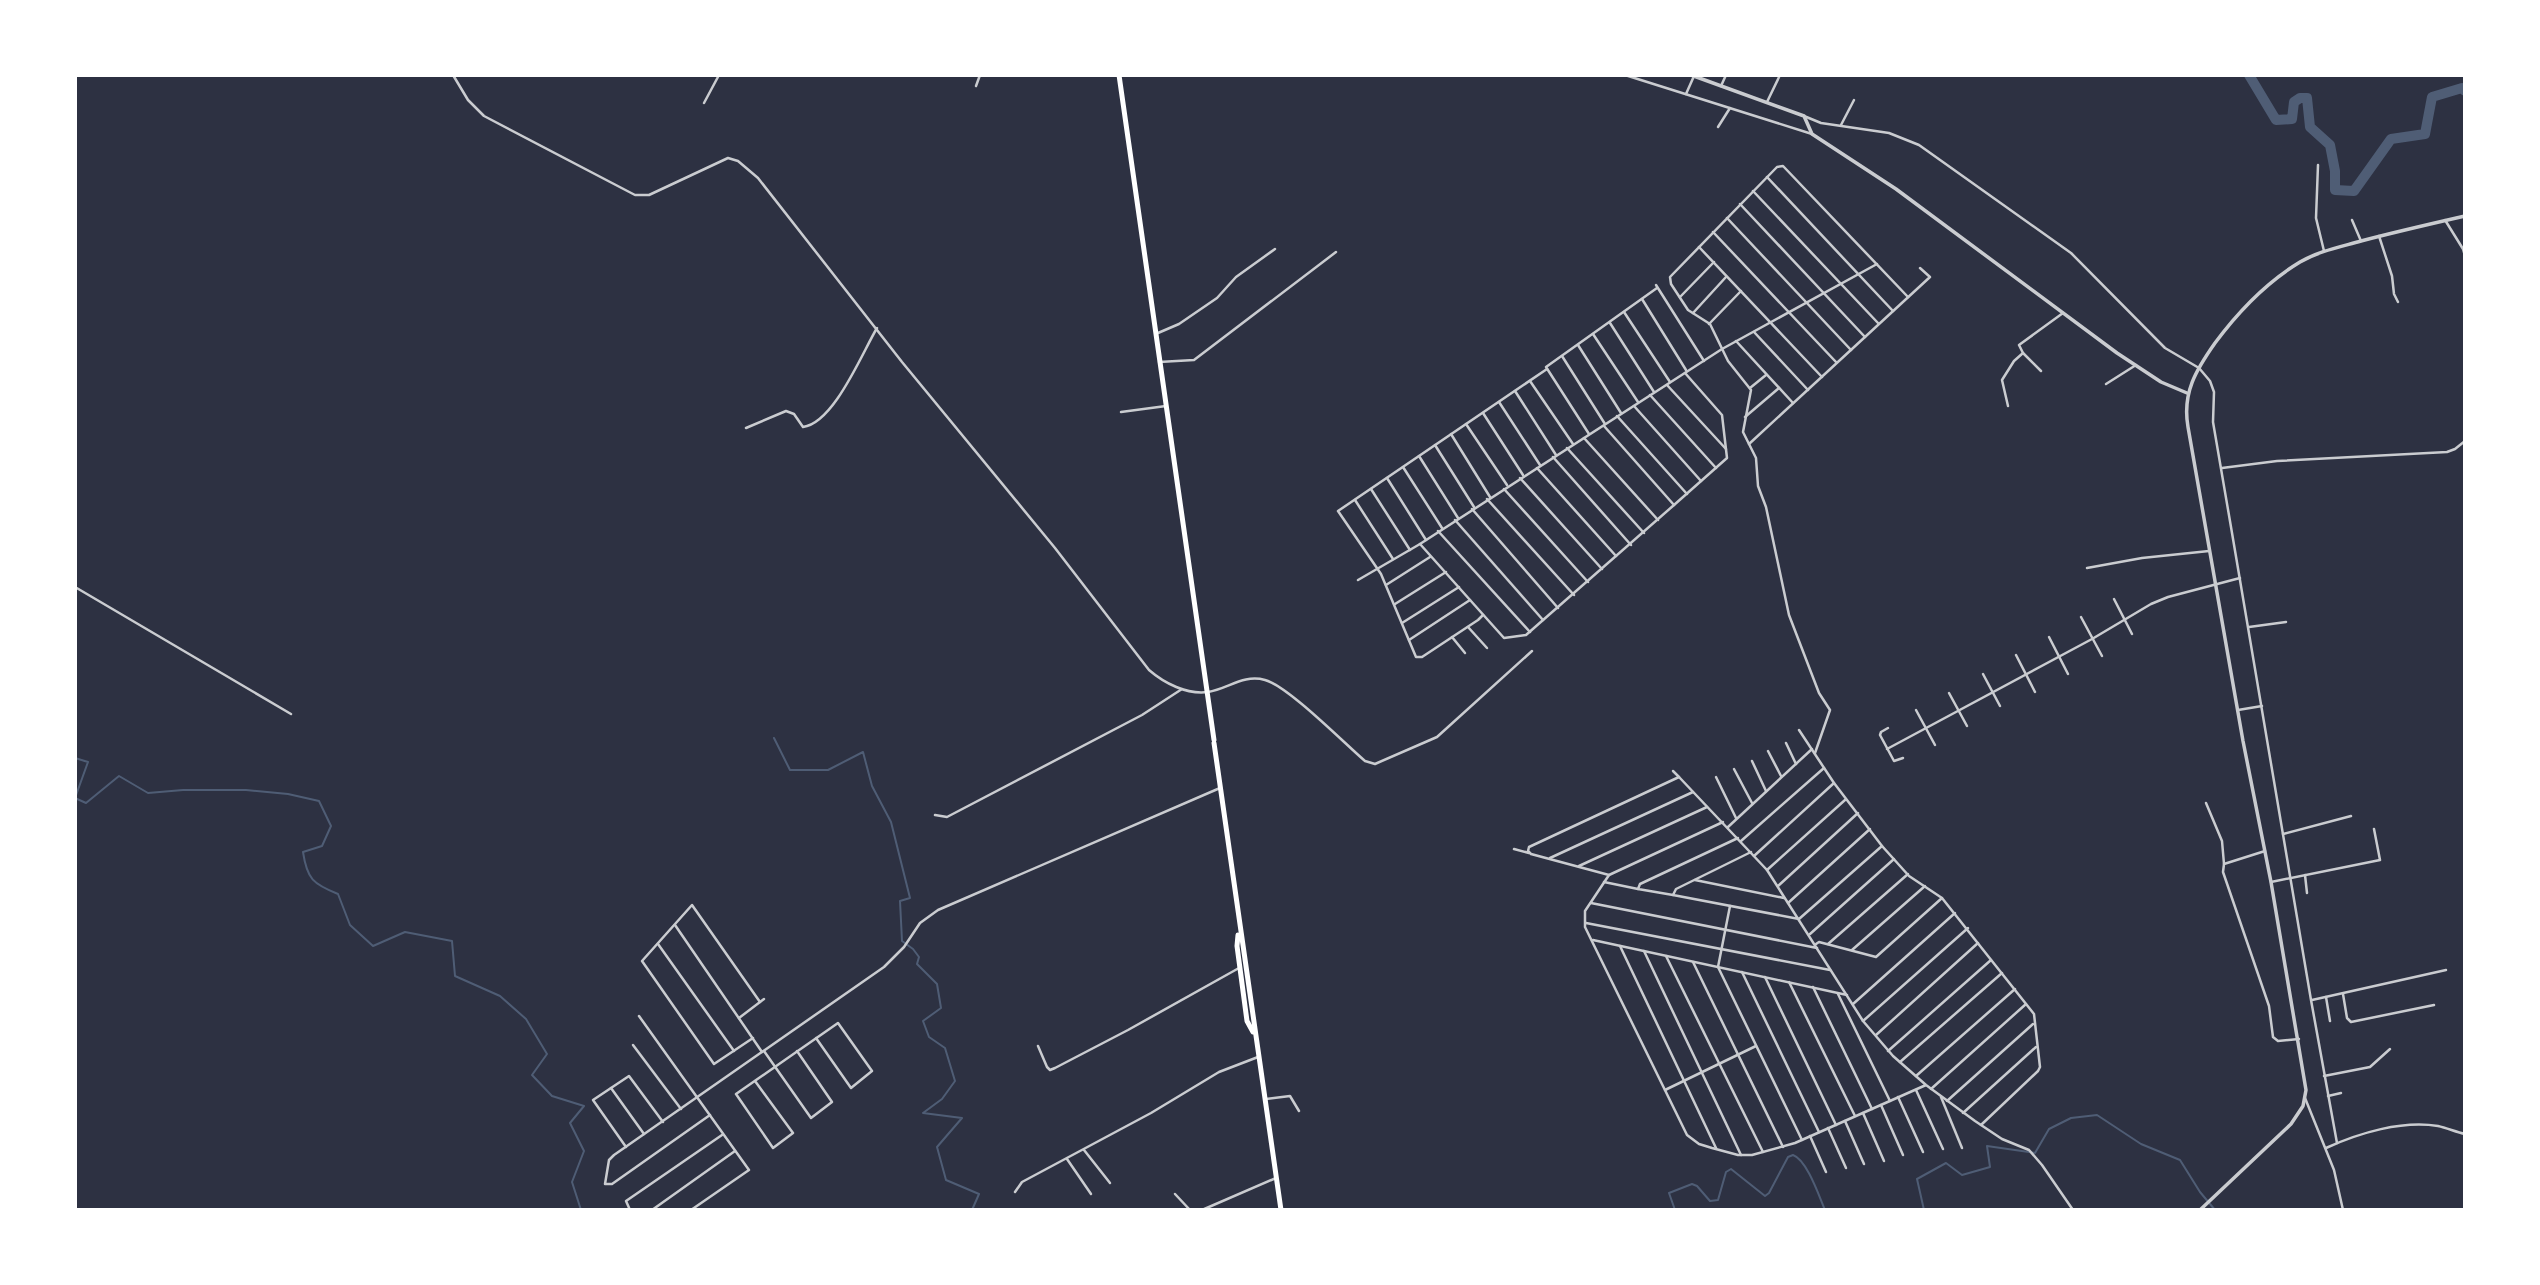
<svg xmlns="http://www.w3.org/2000/svg" width="2540" height="1285" font-family="'Public Sans',sans-serif">
<style>
.lines{fill:none;stroke-linecap:round;stroke-linejoin:round}
.stream{stroke:#4f5d75;stroke-width:2}
.river{stroke:#4f5d75;stroke-width:10}
.minor{stroke:#caccd0;stroke-width:2.5}
.tertiary{stroke:#caccd0;stroke-width:3.5}
.trunk{stroke:#fff;stroke-width:5}
</style>
<rect width="100%" height="100%" fill="#2d3142"/>
<g class="lines">
<!-- stream -->
<g class="stream">
<polyline points="774,738 790,770 828,770 863,752 872,786 891,822 910,898 900,901 902,941 913,949 919,957 917,964 937,984 941,1008 923,1021 929,1037 945,1048 955,1081 942,1099 923,1113 962,1118 937,1147 946,1180 979,1194 972,1210"/>
<path d="M75 758 88 762 75 798 86 803 119 776 148 793 183 790H246L288 794 319 801 331 826 322 846 303 852C307 879 313 884 338 894L350 925 373 946 405 932 452 941 455 976 500 996 526 1019 547 1054 532 1075 552 1096 584 1106 570 1123 584 1151 572 1182 581 1210"/>
<path d="M1675 1210 1669 1193 1692 1184 1697 1186 1710 1201 1718 1200 1726 1172 1731 1169 1765 1196 1769 1193 1788 1157 1793 1155C1807 1160 1819 1196 1825 1210"/>
<polyline points="1924,1210 1917,1179 1946,1163 1962,1175 1990,1167 1987,1146 2035,1153 2049,1129 2071,1118 2097,1115 2141,1144 2180,1160 2200,1192 2215,1210"/>
</g>
<!-- river -->
<polyline class="river" points="2249,75 2276,120 2292,119 2294,102 2300,98 2307,98 2310,127 2330,145 2335,171 2335,190 2354,191 2391,139 2425,134 2432,97 2462,88 2465,91"/>
<!-- minor -->
<g class="minor">
<path d="M453 75 468 100 484 116 635 195H649L728 158 738 161 758 178 902 362 1055 548 1149 670C1164 683 1187 695 1208 692 1228 689 1243 674 1265 680 1288 686 1344 743 1365 761L1375 764 1437 737 1532 651"/>
<polyline points="1625,75 1812,134"/>
<polyline points="976,86 980,75"/>
<polyline points="1721,86 1726,75"/>
<polyline points="1686,94 1694,76"/>
<polyline points="1767,102 1780,75"/>
<polyline points="704,103 719,75"/>
<polyline points="1804,116 1821,123 1889,133 1919,145 2071,253 2165,348 2199,368 2210,381 2214,392 2213,422 2231,527 2311,1000 2337,1143"/>
<polyline points="1841,125 1854,100"/>
<polyline points="1718,127 1730,108"/>
<polyline points="2318,165 2316,218 2324,251"/>
<polyline points="1767,177 1893,311"/>
<polyline points="1753,191 1878,323"/>
<polyline points="1740,204 1865,337"/>
<polyline points="1727,218 1851,350"/>
<polyline points="2352,220 2361,241"/>
<polyline points="2445,220 2463,249 2465,256"/>
<polyline points="1713,232 1836,362"/>
<polyline points="2379,236 2392,276 2394,294 2398,302"/>
<polyline points="1699,247 1822,377"/>
<polyline points="1656,285 1704,361"/>
<polyline points="1680,297 1714,262"/>
<polyline points="1642,299 1686,370"/>
<polyline points="1624,312 1670,382"/>
<polyline points="1693,313 1726,277"/>
<polyline points="1610,323 1654,392"/>
<polyline points="1709,324 1741,291"/>
<polyline points="1754,332 1808,390"/>
<polyline points="1158,333 1179,324 1217,298 1236,277 1275,249"/>
<polyline points="1593,334 1638,402"/>
<polyline points="1736,341 1793,403"/>
<polyline points="1578,345 1621,413"/>
<polyline points="1562,356 1605,424"/>
<polyline points="1159,362 1194,360 1336,252"/>
<polyline points="2041,371 2023,353 2019,345 2063,313"/>
<polyline points="1530,381 1573,444"/>
<polyline points="2106,384 2136,365"/>
<polyline points="1667,385 1726,449"/>
<polyline points="1750,388 1766,375"/>
<polyline points="1515,391 1556,455"/>
<polyline points="1650,395 1716,468"/>
<polyline points="1499,402 1540,465"/>
<polyline points="1634,406 1701,481"/>
<polyline points="2008,406 2002,380 2014,361 2023,353"/>
<polyline points="1121,412 1166,406"/>
<polyline points="1483,413 1523,475"/>
<polyline points="1617,416 1687,494"/>
<polyline points="1745,417 1779,388"/>
<polyline points="1466,424 1507,485"/>
<path d="M746 428 786 411 794 414 803 427C834 423 862 353 877 328"/>
<polyline points="1451,434 1490,497"/>
<polyline points="1589,434 1546,367 1657,288"/>
<polyline points="1584,438 1658,520"/>
<polyline points="1749,444 1930,277 1920,268"/>
<polyline points="1435,445 1474,507"/>
<polyline points="1567,448 1644,533"/>
<polyline points="1419,456 1458,518"/>
<polyline points="1553,457 1631,545"/>
<polyline points="1403,467 1442,528"/>
<polyline points="1537,468 1616,556"/>
<polyline points="2222,468 2277,461 2447,452 2455,449 2465,441"/>
<polyline points="1387,478 1426,540"/>
<polyline points="1520,478 1602,569"/>
<polyline points="1371,489 1410,550"/>
<polyline points="1504,489 1588,582"/>
<polyline points="1487,499 1574,595"/>
<polyline points="1355,500 1393,559"/>
<polyline points="1674,505 1727,458 1722,415 1685,373"/>
<polyline points="1472,509 1558,608"/>
<polyline points="1455,520 1543,620"/>
<polyline points="1438,531 1530,632"/>
<polyline points="1420,544 1504,638 1526,635 1674,505 1604,426"/>
<polyline points="2087,568 2142,558 2209,551"/>
<polyline points="1358,580 1420,544 1722,349 1877,264"/>
<polyline points="1386,585 1430,557"/>
<polyline points="75,587 291,714"/>
<polyline points="2114,599 2132,634"/>
<polyline points="1395,604 1446,572"/>
<polyline points="1483,615 1478,620 1422,657 1416,657 1381,574 1338,511 1547,369"/>
<polyline points="2081,617 2102,656"/>
<polyline points="1402,623 1459,587"/>
<polyline points="1468,627 1487,648"/>
<polyline points="2249,627 2286,622"/>
<polyline points="1452,637 1465,653"/>
<polyline points="2049,637 2068,674"/>
<polyline points="1409,640 1470,600"/>
<polyline points="2016,655 2035,692"/>
<polyline points="1983,674 2000,706"/>
<polyline points="1949,693 1967,726"/>
<polyline points="1916,710 1935,745"/>
<polyline points="2238,710 2262,706"/>
<polyline points="1888,728 1881,732 1880,735 1894,761 1903,758"/>
<polyline points="1799,730 1834,783 1882,846 1909,876 1942,898 2034,1014 2040,1067 2038,1071 1981,1125"/>
<polyline points="1786,743 1796,764"/>
<polyline points="1887,749 2092,639 2151,604 2168,597 2240,578"/>
<polyline points="1768,751 1781,776"/>
<polyline points="1815,753 1830,710 1819,693 1789,615 1766,507 1758,486 1756,458 1743,432 1751,390 1728,361 1710,324 1688,310 1671,284 1670,277 1777,167 1783,166 1908,297"/>
<polyline points="1752,761 1766,791"/>
<polyline points="1734,769 1752,803"/>
<polyline points="1673,771 1679,777"/>
<polyline points="1716,777 1736,818"/>
<polyline points="2206,803 2222,841 2224,864"/>
<polyline points="935,815 947,817 1142,715 1182,689"/>
<polyline points="1728,827 1812,749"/>
<polyline points="2283,834 2351,816"/>
<polyline points="1741,841 1824,768"/>
<polyline points="1514,849 1529,853"/>
<polyline points="2265,851 2224,864 2223,872 2269,1006 2273,1037 2278,1041 2299,1039"/>
<polyline points="1751,852 1676,889 1673,895 1799,919 1882,846"/>
<polyline points="1754,856 1834,783"/>
<polyline points="1550,858 1693,792"/>
<polyline points="1579,866 1707,807"/>
<polyline points="1767,870 1845,800"/>
<polyline points="1609,875 1723,822"/>
<polyline points="2305,875 2307,893"/>
<polyline points="1695,880 1784,898"/>
<polyline points="1604,882 1638,889"/>
<polyline points="2271,882 2380,860 2374,829"/>
<polyline points="1778,886 1858,813"/>
<polyline points="1673,895 1638,889 1640,884 1738,838"/>
<polyline points="1591,903 1817,948"/>
<polyline points="1788,903 1870,829"/>
<polyline points="1730,906 1718,967 1802,1140"/>
<polyline points="1586,923 1830,970"/>
<polyline points="675,925 762,1052"/>
<polyline points="1810,934 1894,859"/>
<polyline points="1593,940 1847,995"/>
<polyline points="658,944 734,1051"/>
<polyline points="1816,944 1819,942 1876,957 1942,898"/>
<polyline points="1828,944 1908,874"/>
<polyline points="1620,946 1716,1148"/>
<polyline points="1852,950 1925,886"/>
<polyline points="1644,951 1741,1155"/>
<polyline points="1666,956 1763,1152"/>
<polyline points="1693,962 1783,1147"/>
<polyline points="1742,972 1819,1132"/>
<polyline points="1765,977 1836,1125"/>
<polyline points="1789,982 1855,1116"/>
<polyline points="1813,987 1872,1109"/>
<polyline points="1838,994 1890,1101"/>
<polyline points="2343,994 2347,1018 2351,1022 2434,1005"/>
<polyline points="2326,997 2330,1021"/>
<polyline points="2312,1000 2446,970"/>
<polyline points="1853,1004 1955,913"/>
<polyline points="639,1016 749,1170 691,1210"/>
<polyline points="739,1018 764,999"/>
<polyline points="1863,1021 1968,928"/>
<polyline points="1876,1035 1978,943"/>
<polyline points="753,1038 714,1064 642,961 692,905 760,1002"/>
<polyline points="633,1045 681,1109"/>
<polyline points="1038,1046 1047,1067 1050,1070 1055,1068 1128,1030 1239,968"/>
<polyline points="764,1051 811,1118 832,1102 797,1051"/>
<polyline points="1888,1051 1991,960"/>
<polyline points="1900,1062 2002,973"/>
<polyline points="1916,1076 2015,989"/>
<polyline points="2324,1076 2370,1067 2390,1049"/>
<path d="M755 1081 793 1133 773 1148 736 1094C770 1070 804 1047 838 1023L872 1071 851 1088 816 1038"/>
<polyline points="1926,1085 1795,1143 1752,1155 1738,1155 1712,1148 1699,1144 1687,1135 1585,927 1585,911 1609,875 1531,854 1528,851 1529,847 1679,777 1767,870 1863,1021 1893,1056 1926,1085 1975,1121 2002,1139 2029,1150 2042,1165 2073,1210"/>
<polyline points="611,1088 644,1134"/>
<polyline points="1931,1089 2026,1004"/>
<polyline points="1665,1090 1756,1046"/>
<polyline points="1916,1090 1943,1149"/>
<polyline points="2328,1096 2341,1093"/>
<polyline points="1898,1097 1923,1152"/>
<polyline points="1941,1097 1962,1148"/>
<polyline points="2305,1098 2334,1170 2343,1210"/>
<polyline points="1266,1099 1290,1096 1299,1111"/>
<polyline points="1947,1101 2033,1024"/>
<polyline points="1881,1105 1903,1155"/>
<polyline points="1863,1113 1884,1161"/>
<polyline points="1963,1113 2036,1047"/>
<polyline points="710,1115 612,1184 605,1184 609,1160 614,1155 884,967 904,947 920,923 938,910 1220,788"/>
<polyline points="1845,1121 1864,1164"/>
<polyline points="1828,1128 1846,1168"/>
<polyline points="1810,1136 1826,1172"/>
<polyline points="626,1147 593,1100 629,1076 663,1122"/>
<path d="M2326 1148C2359 1133 2402 1120 2438 1126 2447 1128 2456 1132 2465 1134"/>
<polyline points="1084,1150 1110,1183"/>
<polyline points="1067,1159 1091,1194"/>
<polyline points="1015,1192 1022,1182 1151,1113 1219,1072 1258,1057"/>
<polyline points="1175,1194 1190,1210"/>
<polyline points="630,1210 626,1201 722,1135"/>
<polyline points="652,1210 735,1151"/>
<polyline points="1202,1210 1276,1178"/>
</g>
<!-- tertiary -->
<g class="tertiary">
<polyline points="1691,75 1804,116 1812,134 1896,189 2117,353 2161,382 2187,393"/>
<path d="M2200 1210 2291 1124 2303 1106 2306 1090 2271 882 2243 741 2188 427C2182 393 2196 370 2215 343 2238 312 2267 282 2300 262 2319 251 2340 247 2361 241 2395 232 2430 224 2465 216"/>
</g>
<!-- trunk -->
<g class="trunk">
<polyline points="1119,75 1214,740"/>
<polyline points="1214,743 1281,1210"/>
<polyline points="1238,935 1237,946 1247,1021 1253,1032"/>
</g>
</g>
<!-- border -->
<rect width="2540" height="1285" fill="none" stroke="#ffffff" stroke-width="154"/>
</svg>
